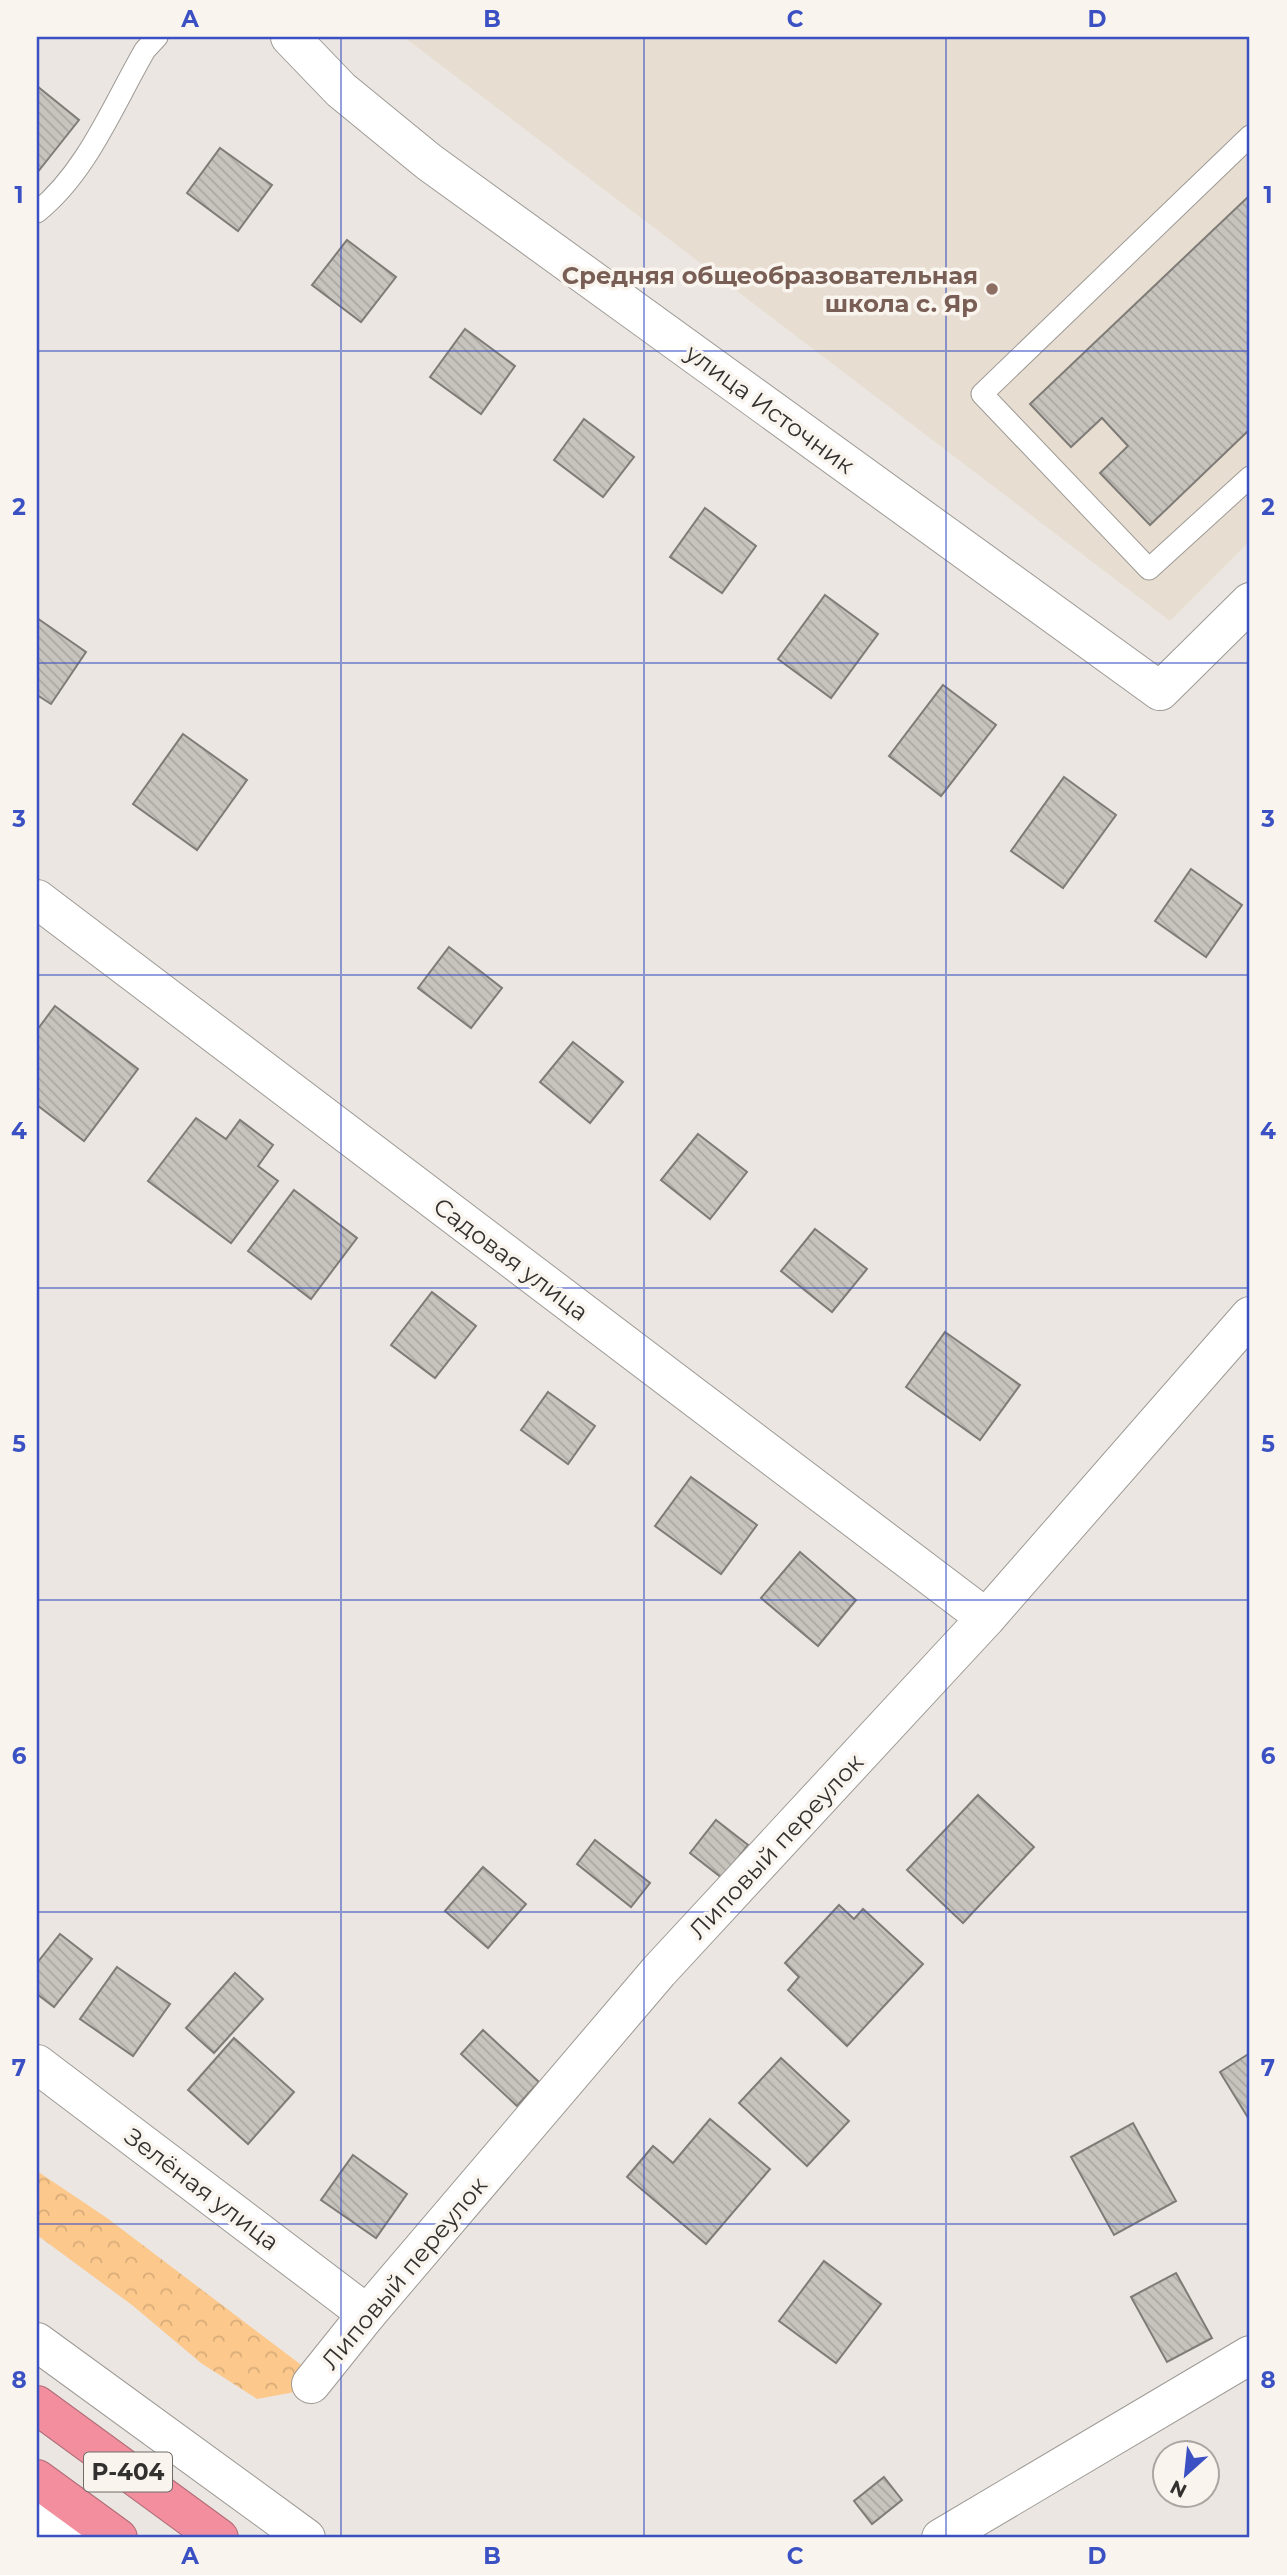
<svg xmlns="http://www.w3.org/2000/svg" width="1287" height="2575" font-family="Montserrat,sans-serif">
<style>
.built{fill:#e7ddd1}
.forest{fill:url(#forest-crowns)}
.building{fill:url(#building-back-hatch);stroke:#7f7b76;stroke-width:2}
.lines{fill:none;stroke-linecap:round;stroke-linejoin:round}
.lane-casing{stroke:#9e9a95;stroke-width:23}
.street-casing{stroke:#9e9a95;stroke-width:40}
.highway-casing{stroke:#af6d77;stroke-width:40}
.lane{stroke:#fff;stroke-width:21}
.street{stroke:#fff;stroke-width:38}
.highway{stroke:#f28e9e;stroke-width:38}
.grid{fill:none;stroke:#3b51c3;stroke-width:2;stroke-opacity:0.55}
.education-dot{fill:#8d6e63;stroke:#f9f4ee;stroke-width:2.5}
.labels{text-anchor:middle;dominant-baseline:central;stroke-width:7;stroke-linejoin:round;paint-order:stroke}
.shield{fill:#f9f4ee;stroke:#6e6c68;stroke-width:2}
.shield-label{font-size:23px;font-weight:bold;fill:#33312f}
.education-label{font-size:24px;font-weight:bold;fill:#785e54;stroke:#f9f4ee;text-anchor:end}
.street-label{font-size:24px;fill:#33312f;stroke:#f9f4ee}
.neatline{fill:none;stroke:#3b51c3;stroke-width:2.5}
.grid-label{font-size:23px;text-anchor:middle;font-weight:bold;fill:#3b51c3}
</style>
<defs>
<pattern id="forest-crowns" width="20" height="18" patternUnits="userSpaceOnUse" patternTransform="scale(1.75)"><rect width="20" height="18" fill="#fcc88c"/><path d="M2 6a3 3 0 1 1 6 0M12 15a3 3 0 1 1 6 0" fill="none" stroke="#d8ac79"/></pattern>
<pattern id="building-back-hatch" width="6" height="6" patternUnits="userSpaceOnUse" patternTransform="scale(1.75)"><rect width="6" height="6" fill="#c7c3bd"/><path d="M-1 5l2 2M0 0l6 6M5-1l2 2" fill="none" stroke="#aba8a3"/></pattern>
</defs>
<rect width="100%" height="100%" fill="#ebe6e1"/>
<!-- built -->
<polygon class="built" points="404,37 1250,37 1250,541 1170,621"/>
<!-- forest -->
<polygon class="forest" points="37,2171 107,2218 304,2367 300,2391 257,2399 201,2363 132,2305 37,2235"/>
<!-- building -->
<g class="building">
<polygon points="37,86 79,120 37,173"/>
<polygon points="220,148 272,185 238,231 187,193"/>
<polygon points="1250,195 1250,429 1150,525 1100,473 1128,446 1102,418 1071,447 1030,404"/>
<polygon points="347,240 396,277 361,322 312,285"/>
<polygon points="465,329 515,366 481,414 430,377"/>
<polygon points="584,419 634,457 603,497 554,460"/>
<polygon points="705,508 756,546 722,593 670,557"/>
<polygon points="825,595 878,634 831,698 778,659"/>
<polygon points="37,618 86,652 51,704 37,695"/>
<polygon points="943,685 996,725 941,796 889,756"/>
<polygon points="183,734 247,780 197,850 133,804"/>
<polygon points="1064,777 1116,815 1063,888 1011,851"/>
<polygon points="1191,869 1242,905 1206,957 1155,921"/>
<polygon points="449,947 502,988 471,1028 418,988"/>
<polygon points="55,1006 138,1069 84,1141 37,1105 37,1030"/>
<polygon points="573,1042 623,1082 590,1123 540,1082"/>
<polygon points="196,1118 226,1139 240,1120 273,1145 258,1166 278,1181 231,1243 148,1181"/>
<polygon points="698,1134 747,1172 710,1219 661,1180"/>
<polygon points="294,1190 357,1238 311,1299 248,1251"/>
<polygon points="815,1229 867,1269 832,1312 781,1271"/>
<polygon points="432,1292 476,1326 435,1378 391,1345"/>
<polygon points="945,1332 1020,1385 980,1440 906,1387"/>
<polygon points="548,1392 595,1426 568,1464 521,1430"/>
<polygon points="691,1477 757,1525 721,1574 655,1526"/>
<polygon points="800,1552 856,1600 818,1646 761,1598"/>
<polygon points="978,1795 1034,1847 963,1923 907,1870"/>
<polygon points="716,1820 748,1845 722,1878 690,1853"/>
<polygon points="595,1840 650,1883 631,1907 577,1864"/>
<polygon points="483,1867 526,1904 488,1948 445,1911"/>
<polygon points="839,1905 854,1919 863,1909 923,1964 847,2046 788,1990 799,1977 785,1963"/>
<polygon points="60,1934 92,1959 54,2007 37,1994 37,1963"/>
<polygon points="117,1967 170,2004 133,2056 80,2019"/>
<polygon points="235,1973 263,1999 214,2053 186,2028"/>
<polygon points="483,2030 539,2082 517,2106 461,2054"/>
<polygon points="234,2038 294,2092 248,2144 188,2090"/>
<polygon points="1250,2053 1250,2121 1220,2072"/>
<polygon points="781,2058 849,2121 807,2166 739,2103"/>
<polygon points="710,2119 770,2169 706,2244 627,2177 653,2146 673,2163"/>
<polygon points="1133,2123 1176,2201 1114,2235 1071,2157"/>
<polygon points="353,2155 407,2194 376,2238 321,2200"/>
<polygon points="824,2261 881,2304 836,2363 779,2321"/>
<polygon points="1176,2273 1212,2338 1167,2362 1131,2297"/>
<polygon points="884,2477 902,2500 872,2524 854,2501"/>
</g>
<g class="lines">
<!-- lane casing -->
<g class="lane-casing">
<g id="lane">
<polyline points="1250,136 982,394 1149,569 1250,477"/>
<path d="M37 212C87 172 113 105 145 50L157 37"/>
</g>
</g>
<!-- street casing -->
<g class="street-casing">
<g id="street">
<polyline points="290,37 341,90 429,162 1160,691 1250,602"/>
<polyline points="37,899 986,1618"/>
<polyline points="37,2064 367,2314"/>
<polyline points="37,2342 306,2538"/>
<polyline points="311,2384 367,2314 659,1971 986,1618 1250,1316"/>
<polyline points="37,2521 66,2538"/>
<polyline points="941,2538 1250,2355"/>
</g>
</g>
<!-- highway casing -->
<g class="highway-casing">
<g id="highway">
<polyline points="37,2405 219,2538"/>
<polyline points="37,2479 118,2538"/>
</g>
</g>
<!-- lane -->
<use href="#lane" class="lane"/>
<!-- street -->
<use href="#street" class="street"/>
<!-- highway -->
<use href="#highway" class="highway"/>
</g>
<!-- grid -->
<path class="grid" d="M341 37V2538M644 37V2538M946 37V2538M37 351H1250M37 663H1250M37 975H1250M37 1288H1250M37 1600H1250M37 1912H1250M37 2224H1250"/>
<!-- markers -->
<circle class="education-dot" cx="992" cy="289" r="7"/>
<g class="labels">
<!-- shield labels -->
<rect class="shield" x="84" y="2452.5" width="88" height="39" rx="5"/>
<g class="shield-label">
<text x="128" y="2472">Р-404</text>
</g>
<!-- education labels -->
<g class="education-label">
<text x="978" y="275">Средняя общеобразовательная<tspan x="978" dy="28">школа с. Яр</tspan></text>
</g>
<!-- street labels -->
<g class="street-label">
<text transform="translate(770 409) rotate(36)">улица Источник</text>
<text transform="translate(511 1259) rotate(37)">Садовая улица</text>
<text transform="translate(776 1846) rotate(-47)">Липовый переулок</text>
<text transform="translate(202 2189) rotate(37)">Зелёная улица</text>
<text transform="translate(404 2273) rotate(-50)">Липовый переулок</text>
</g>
</g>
<!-- border -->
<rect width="1287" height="2575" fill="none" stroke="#f9f4ee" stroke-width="77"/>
<!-- north arrow -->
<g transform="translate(1186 2474) rotate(207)"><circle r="33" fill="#f9f4ee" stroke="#aaa6a2" stroke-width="2"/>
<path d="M0-5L12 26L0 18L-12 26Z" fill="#3b51c3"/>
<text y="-10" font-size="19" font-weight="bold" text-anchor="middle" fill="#33312f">N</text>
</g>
<rect x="38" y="38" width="1210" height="2498" class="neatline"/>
<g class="grid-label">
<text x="190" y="27">A</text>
<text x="492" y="27">B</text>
<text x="795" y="27">C</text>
<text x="1097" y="27">D</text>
<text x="19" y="203">1</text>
<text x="1268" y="203">1</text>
<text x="19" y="515">2</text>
<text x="1268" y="515">2</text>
<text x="19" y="827">3</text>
<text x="1268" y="827">3</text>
<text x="19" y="1139">4</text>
<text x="1268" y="1139">4</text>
<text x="19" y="1452">5</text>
<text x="1268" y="1452">5</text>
<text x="19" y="1764">6</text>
<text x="1268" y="1764">6</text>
<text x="19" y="2076">7</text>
<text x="1268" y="2076">7</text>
<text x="19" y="2388">8</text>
<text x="1268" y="2388">8</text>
<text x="190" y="2564">A</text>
<text x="492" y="2564">B</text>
<text x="795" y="2564">C</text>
<text x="1097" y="2564">D</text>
</g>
</svg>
